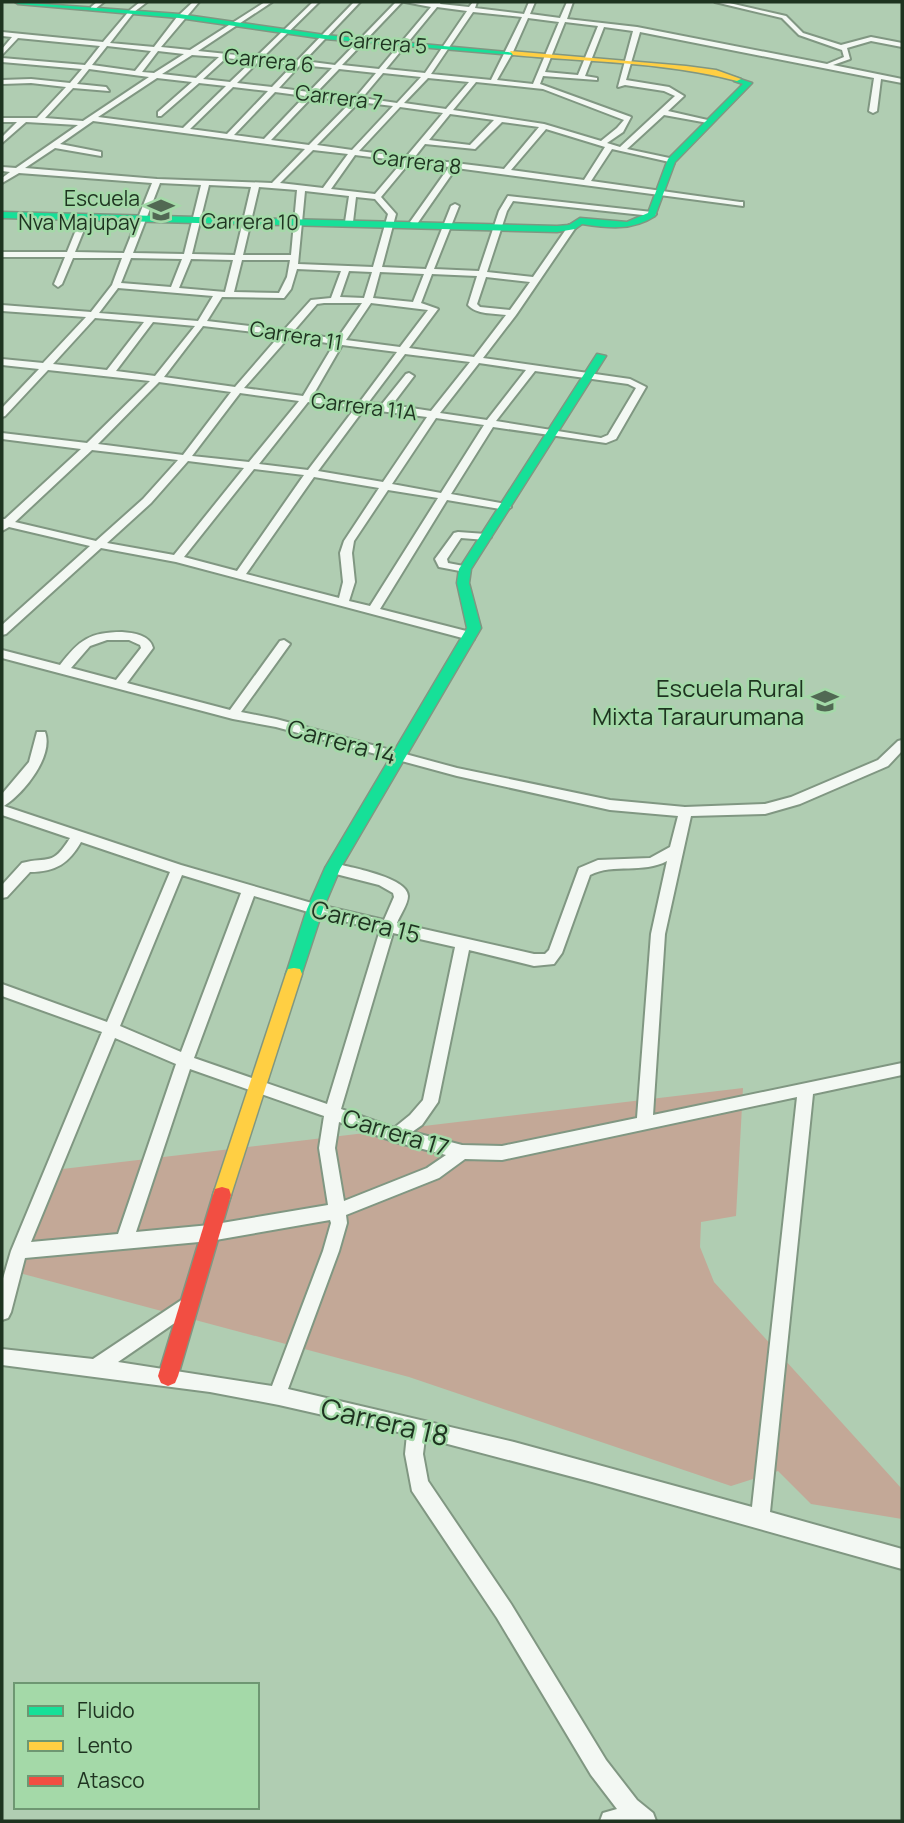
<svg xmlns="http://www.w3.org/2000/svg" width="904" height="1823" font-family="Manrope,sans-serif">
<style>
.green{fill:#c3a897}
.lines{fill:none;stroke-linecap:round;stroke-linejoin:round}
.street-casing{stroke:#809782;stroke-width:4}
.fast-casing{stroke:#809782;stroke-width:3}
.slow-casing{stroke:#809782;stroke-width:3}
.jam-casing{stroke:#809782;stroke-width:3}
.street{fill:#f3f8f3;fill-rule:evenodd}
.fast{fill:#16e098;fill-rule:evenodd}
.slow{fill:#ffcf43;fill-rule:evenodd}
.jam{fill:#f24e42;fill-rule:evenodd}
.labels{text-anchor:middle;dominant-baseline:central;stroke-width:5;stroke-linejoin:round;paint-order:stroke}
.far-street-label{font-size:21px;fill:#1e3320;stroke:#a4d9a8}
.far-poi-label{font-size:21px;fill:#1e3320;stroke:#a4d9a8;text-anchor:end}
.poi-label{font-size:24px;fill:#1e3320;stroke:#a4d9a8;text-anchor:end}
.street-label{font-size:24px;fill:#1e3320;stroke:#a4d9a8}
.near-street-label{font-size:28px;fill:#1e3320;stroke:#a4d9a8}
</style>
<rect width="100%" height="100%" fill="#b0cdb2"/>
<!-- green -->
<polygon class="green" points="743,1088 736,1216 701,1222 700,1247 714,1282 902,1489 902,1519 811,1504 778,1471 731,1486 409,1377 12,1271 54,1170"/>
<g class="lines">
<!-- street casing -->
<g class="street-casing">
<g id="street">
<polygon points="97,2 104,2 95,9 91,9 91,7"/>
<path d="M140 2H147L134 12 110 43 154 47 177 17 193 2H199L161 47 190 50 265 2H272L198 51 256 57 313 2H319L263 57 297 61 354 2H360L304 61 335 65 396 2H402L342 65 379 69 431 7 405 2H441L440 4 469 7 473 2H477L475 8 524 14 529 2H535L530 14 560 18 567 2H573L567 19 637 27 827 64 844 57 842 50 799 35 782 18 715 2H725L786 16 803 33 841 45 871 37 902 43V47L871 41 847 48 850 59 833 65 902 79V83L881 79 877 111 873 113 869 111 874 78 640 32 626 80 669 87 684 96 668 111 712 121 708 123 664 115 627 149 674 159V163L612 149 591 181 740 202H743V206L456 168 417 224H414L410 222 449 167 410 162 381 197 396 214 382 267 426 269 451 206 455 204 459 206 434 269 479 271 499 211 508 196 652 212 656 214 652 216 513 201 507 211 487 272 533 277 569 225 576 227 516 315 483 358 630 379 646 387 616 439 606 443 493 427 451 494 506 504 511 507 506 510 447 500 380 609 474 633V639L470 640 176 562 101 548 6 634 2 635V625L90 546 9 527 2 531V519H5L81 449 2 439V433L87 443 150 381 48 370 5 416 2 417V408L39 369 2 365V359L43 363 86 317 2 311V305L91 312 112 285 122 258H73L62 284 58 287 54 284 65 257H2V252H67L80 220 84 218 88 220 75 252 124 253 152 183 19 173 2 183V178L10 172 2 171V167L16 168 78 125 26 122 2 143V137L17 122H2V118H37L66 87 31 83 2 84V80L31 79 70 83 82 69 2 62V58L85 65 100 46 18 38 2 55V49L12 37 2 36V32L103 42 130 10ZM437 7 467 11 425 73 386 69ZM473 12 522 17 491 80 431 74ZM528 18 559 22 533 84 497 80 513 52ZM565 22 598 26 578 75 545 72ZM604 27 633 31 618 87 625 85 664 91 675 96 620 147 607 143 623 132 631 117 540 84 543 76 597 80V78L585 76ZM107 46 151 51 135 71 92 65ZM158 51 184 54 154 73 142 72ZM192 55 219 57 196 78 162 74ZM226 58 252 61 230 82 203 79ZM259 61 293 65 272 87 237 83ZM300 65 332 68 309 92 279 88ZM89 69 149 77 83 121 45 118 73 88 109 91 106 87 77 84ZM339 69 376 73 355 98 316 93ZM383 73 421 77 397 103 362 98ZM157 78 192 82 158 112V116H161L199 83 226 86 183 128 98 117ZM428 78 469 82 446 109 404 103ZM476 82 543 89 624 120 617 128 601 141 544 124 453 110ZM233 87 268 91 227 134 190 129ZM275 92 305 96 264 139 234 135ZM312 97 352 101 309 145 271 140ZM359 102 393 106 352 150 317 145ZM400 107 443 113 406 157 359 151ZM450 114 494 120 470 145 429 140ZM93 121 305 149 272 183 157 179 25 168 55 148 101 156V152L60 144ZM502 122 539 127 504 169 414 158 425 144 475 149ZM546 129 605 147 584 180 511 170ZM313 150 348 154 323 188 280 183ZM355 155 403 161 375 194 331 189ZM160 183 201 185 184 254 133 253ZM209 185 251 187 235 255 192 254ZM259 187 297 190 291 255H243ZM305 191 349 196 345 222 349 224 353 222 356 197 375 199 388 214 373 267 298 264ZM131 258 182 259 171 287 121 283ZM191 259 233 260 225 292 179 288ZM242 260H290L287 277 279 293 234 292ZM297 269 341 271 331 298 311 300 284 330 207 321 222 297 284 298 291 289ZM349 271 372 272 364 298 340 297ZM380 272 424 274 413 302 373 298ZM432 274 477 276 468 305C477 315 493 313 506 315L474 357 409 348 438 309 421 303ZM486 277 530 282 510 310 480 307 477 304ZM118 288 213 296 198 321 99 313ZM324 303H362L337 339 293 332 317 304ZM371 303 428 310 400 347 346 340ZM95 318 144 322 107 370 53 364ZM153 322 195 326 155 376 116 371ZM203 326 280 335 235 387 164 377ZM289 337 334 344 303 396 244 388ZM342 345 397 352 359 403 312 397ZM405 354 470 362 431 411 392 405 414 376 409 373 406 374 382 404 368 403ZM479 363 526 370 487 420 440 413ZM535 371 628 384 636 388 608 435 601 438 496 421ZM159 382 231 392 183 455 98 444ZM240 393 299 401 249 462 192 456ZM308 402 355 408 308 470 259 464ZM364 409 427 417 383 482 318 471ZM436 418 484 425 441 493 392 484ZM92 450 178 460 143 499 96 541 15 522ZM188 461 244 468 174 555 107 543 151 503ZM254 469 304 475 237 571 184 557ZM314 477 379 488 344 541 340 553 343 582 339 598 246 574ZM388 490 438 498 370 606 349 601 355 582 352 553 354 541Z"/>
<polygon points="458,532 486,534 491,537 486,540 461,538 447,559 448,563 469,567 469,571 465,572 439,567 435,559 454,533"/>
<path d="M122 632C134 633 150 635 153 648L127 683 230 710 280 641 284 640 290 644 241 712 276 719 457 768 610 800 685 807 765 804 791 797 878 760 898 741 902 740V751L888 766 800 804 765 814 691 816 665 934 653 1115 902 1063V1075L813 1094 770 1512 902 1549V1569L592 1482 425 1438 423 1454 428 1481 511 1604 606 1760 637 1800 653 1813 656 1821H600L603 1813 617 1809 591 1775 497 1618 412 1491 405 1454 407 1434 279 1405 210 1392 2 1365V1349L93 1359 189 1295 195 1297 198 1303 195 1309 118 1362 272 1386 323 1251 331 1223 330 1220 210 1241 25 1258 11 1312 8 1318 2 1320V1282L11 1251 102 1032 2 996V984L107 1022 170 872 81 842C69 863 56 872 30 872L7 897 2 898V885L22 863C49 856 52 867 70 838L2 815V794L29 762 37 732H45C54 756 24 793 4 806L181 865 315 904 384 920 394 897 393 893 379 885 328 872 326 868 333 863C348 867 408 877 408 896 408 904 400 915 397 923L534 954H545L549 950 579 868 598 860 650 858 670 847 678 816 610 810 457 776 276 727 233 719 2 658V650L60 665C79 640 90 632 122 632ZM107 640H129L140 645 141 648 116 680 71 668 90 646ZM667 861 651 934 637 1118 502 1146 462 1145 412 1132 422 1125 438 1102 469 950 534 966 554 964 562 953 590 875C614 863 643 874 667 861ZM182 875 241 893 181 1052 120 1026ZM254 896 315 914 380 930 327 1104 194 1058ZM393 933 455 947 423 1100 410 1115 394 1128 341 1109ZM115 1038 176 1064 118 1234 31 1242ZM190 1069 324 1116 319 1148 328 1205 210 1225 136 1232ZM797 1097 752 1507 514 1442 288 1389 339 1251 347 1223 346 1215 439 1178 465 1159 502 1160ZM339 1122 396 1142 446 1155 427 1168 344 1201 335 1148Z"/>
</g>
</g>
<!-- fast casing -->
<g class="fast-casing">
<g id="fast">
<polygon points="15,2 179,14 325,35 517,53 513,55 325,39 179,18 18,4"/>
<path d="M734 77 752 83 675 162 655 216C632 231 608 228 582 224L575 229 557 232 2 218V212L557 226 569 225 580 218 627 222 648 213 668 159 743 84 734 81Z"/>
<polygon points="597,354 606,356 471,569 469,583 481,628 340,869 323,909 300,979 288,979 286,974 307,909 325,868 467,628 457,583 459,569"/>
</g>
</g>
<!-- slow casing -->
<g class="slow-casing">
<g id="slow">
<path d="M510 51 686 66 716 70 741 79 737 81C668 62 585 62 513 55Z"/>
<polygon points="294,968 300,969 302,974 231,1195 229,1201 222,1203 215,1201 213,1195 286,974 288,969"/>
</g>
</g>
<!-- jam casing -->
<g class="jam-casing">
<polygon id="jam" points="222,1187 229,1189 231,1195 178,1376 175,1383 168,1386 161,1383 158,1376 213,1195 215,1189"/>
</g>
<!-- street -->
<use href="#street" class="street"/>
<!-- fast -->
<use href="#fast" class="fast"/>
<!-- slow -->
<use href="#slow" class="slow"/>
<!-- jam -->
<use href="#jam" class="jam"/>
</g>
<!-- icons -->
<defs>
<g id="school-bare" transform="scale(2.1)"><path d="M0-5L7-2L0 1L-7-2ZM-4 1L0 2.5L4 1V4Q0 6-4 4Z" fill="#516953" stroke="#a4d9a8" stroke-width="2.5" paint-order="stroke"/></g>
</defs>
<g fill-rule="evenodd">
<use href="#school-bare" x="161" y="210"/>
<use href="#school-bare" x="825" y="701"/>
</g>
<g class="labels">
<!-- far-street labels -->
<g class="far-street-label">
<text transform="translate(383 42) rotate(5)">Carrera 5</text>
<text transform="translate(269 60) rotate(6)">Carrera 6</text>
<text transform="translate(339 97) rotate(7)">Carrera 7</text>
<text transform="translate(417 161) rotate(7)">Carrera 8</text>
<text transform="translate(250 221) rotate(1)">Carrera 10</text>
<text transform="translate(296 335) rotate(9)">Carrera 11</text>
<text transform="translate(364 406) rotate(7)">Carrera 11A</text>
</g>
<!-- far-poi labels -->
<g class="far-poi-label">
<text x="140" y="198">Escuela<tspan x="140" dy="24">Nva Majupay</tspan></text>
</g>
<!-- poi labels -->
<g class="poi-label">
<text x="804" y="687">Escuela Rural<tspan x="804" dy="28">Mixta Taraurumana</tspan></text>
</g>
<!-- street labels -->
<g class="street-label">
<text transform="translate(342 741) rotate(15)">Carrera 14</text>
<text transform="translate(366 921) rotate(14)">Carrera 15</text>
<text transform="translate(396 1132) rotate(17)">Carrera 17</text>
</g>
<!-- near-street labels -->
<g class="near-street-label">
<text transform="translate(385 1421) rotate(13)">Carrera 18</text>
</g>
</g>
<!-- border -->
<rect width="904" height="1823" fill="none" stroke="#1e3320" stroke-width="7"/>
<!-- legend -->
<rect x="14" y="1683" width="245" height="126" fill="#a4d9a8" stroke="#6e9772" stroke-width="2"/>
<rect x="28" y="1706" width="35" height="10" fill="#16e098" stroke="#6e9772" stroke-width="2"/>
<text x="77" y="1718" font-size="21" fill="#1e3320">Fluido</text>
<rect x="28" y="1741" width="35" height="10" fill="#ffcf43" stroke="#6e9772" stroke-width="2"/>
<text x="77" y="1753" font-size="21" fill="#1e3320">Lento</text>
<rect x="28" y="1776" width="35" height="10" fill="#f24e42" stroke="#6e9772" stroke-width="2"/>
<text x="77" y="1788" font-size="21" fill="#1e3320">Atasco</text>
</svg>
